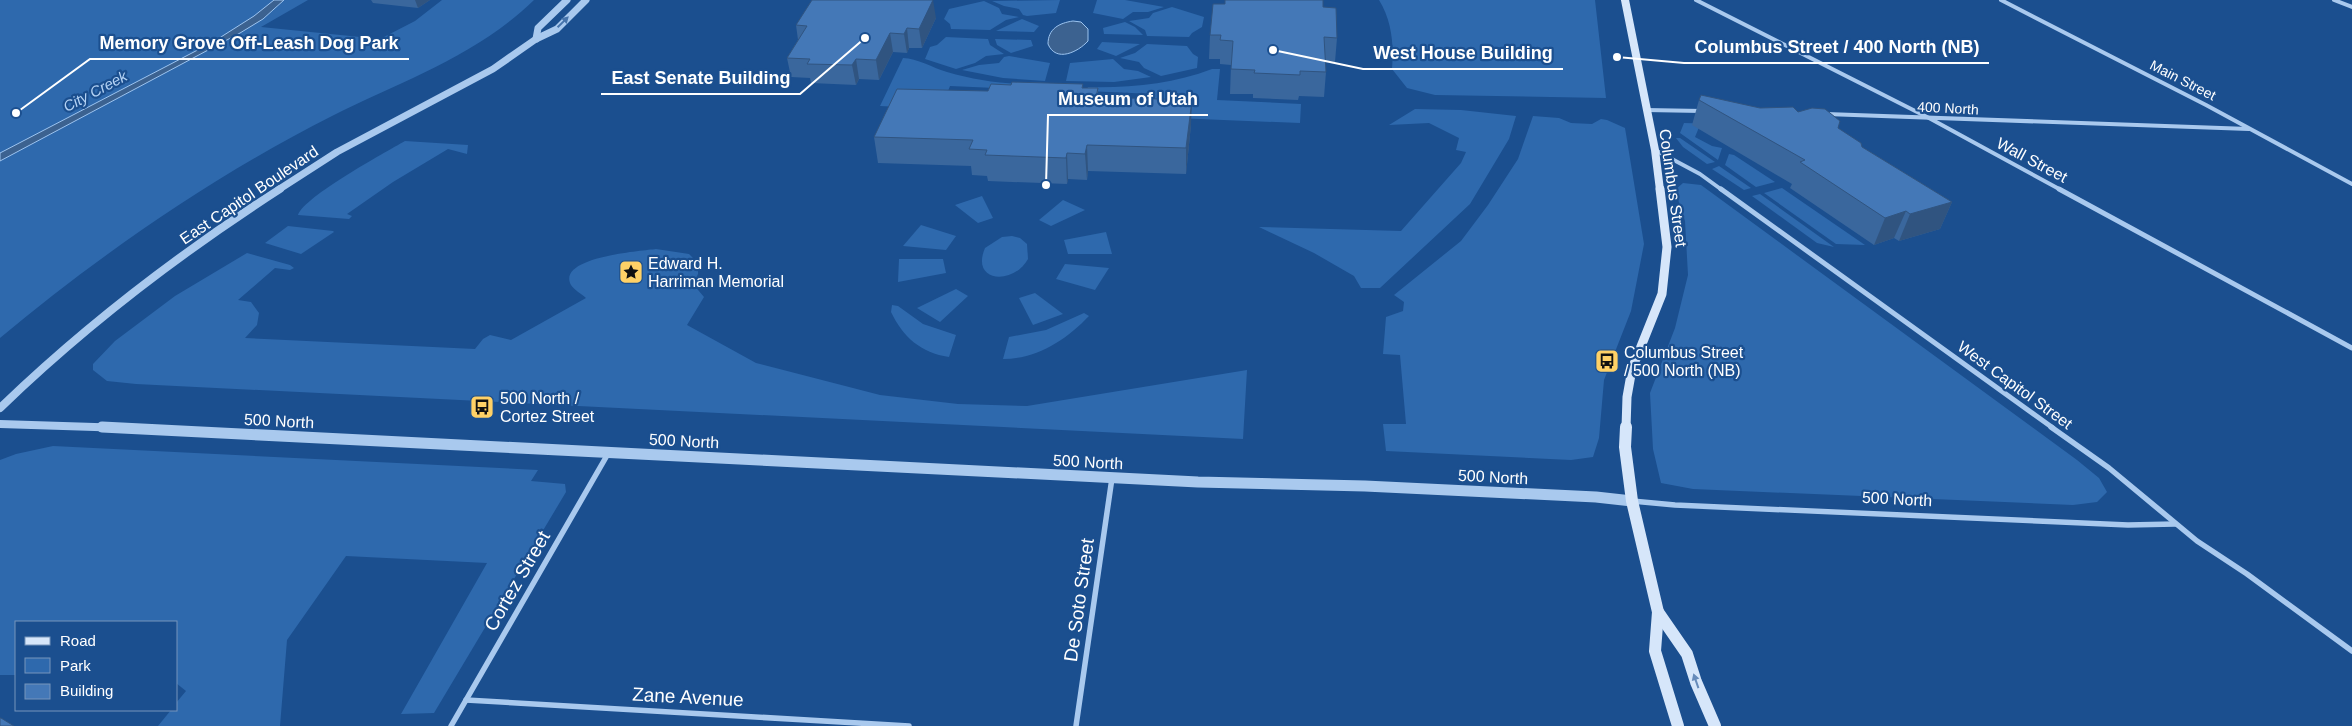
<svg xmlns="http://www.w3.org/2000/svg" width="2352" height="726" font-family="Arial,sans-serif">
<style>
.green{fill:#2e69ad}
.water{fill:#3c6290;stroke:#9cc4f0}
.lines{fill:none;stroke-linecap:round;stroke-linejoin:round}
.minor-far2{stroke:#a9c9ee;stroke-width:4}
.minor-far1{stroke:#a9c9ee;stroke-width:5}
.minor{stroke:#a9c9ee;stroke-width:5.5}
.tertiary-far2{stroke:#a9c9ee;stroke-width:7}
.tertiary-far1{stroke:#a9c9ee;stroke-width:8}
.tertiary{stroke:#a9c9ee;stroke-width:11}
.secondary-far2{stroke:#d6e6fa;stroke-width:8}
.secondary-far1{stroke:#d6e6fa;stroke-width:9}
.secondary{stroke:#d6e6fa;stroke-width:12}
.wall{fill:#3a679d}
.shaded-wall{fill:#305480}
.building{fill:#4478b7;stroke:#305480}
.oneway{fill:#4674ac}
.oneway2{fill:#668bba}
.labels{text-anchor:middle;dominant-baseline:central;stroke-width:4.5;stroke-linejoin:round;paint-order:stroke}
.far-street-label{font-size:14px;fill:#fff;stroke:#1b4f8f}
.far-water-label{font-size:15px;font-style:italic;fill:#b5d3f5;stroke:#1b4f8f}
.street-label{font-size:16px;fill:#fff;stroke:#1b4f8f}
.poi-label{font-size:16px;fill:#fff;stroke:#1b4f8f;text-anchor:start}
.near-street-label{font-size:19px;fill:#fff;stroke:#1b4f8f}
.leader{fill:none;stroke:#fff;stroke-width:2}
.callout-dot{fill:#fff;stroke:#1b4f8f;stroke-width:2}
.callout-label{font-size:18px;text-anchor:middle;font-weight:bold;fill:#fff;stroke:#1b4f8f;stroke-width:4.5;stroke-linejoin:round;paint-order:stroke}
</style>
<rect width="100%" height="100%" fill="#1b4f8f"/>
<!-- green -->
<g class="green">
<path d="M0 0H308L261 27 380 39 415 21 442 0H534C475 57 403 80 332 116 217 174 99 255 0 338Z"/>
<polygon points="1060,0 1056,13 1027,16 1023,15 1019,9 1004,6 992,1"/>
<polygon points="1097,0 1125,0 1164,7 1148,12 1133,12 1123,19 1093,13"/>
<path d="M1379 0H1595L1606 98 1435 95 1407 88 1392 69C1394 45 1392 21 1379 0Z"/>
<polygon points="984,1 999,8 1002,14 1019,17 1006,20 990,30 951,29 950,24 944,19 949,9"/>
<polygon points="1172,7 1204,17 1202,27 1192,33 1189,37 1147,36 1145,30 1129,21 1149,18 1153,13"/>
<polygon points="1022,19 1039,26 1034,32 996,31"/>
<polygon points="1125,22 1135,27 1143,35 1104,34 1103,28"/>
<polygon points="946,37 988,39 990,45 1004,54 986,56 975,63 956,69 925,59 930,47 937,45"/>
<polygon points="995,39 1031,40 1033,46 1011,53 997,45"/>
<polygon points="1102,42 1140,44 1116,56 1097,49"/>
<polygon points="1147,44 1187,46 1193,54 1198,57 1197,68 1161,76 1144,68 1139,62 1120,58 1135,53"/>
<polygon points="1009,56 1050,63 1045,81 1003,78 962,70 979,65 999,63 1004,57"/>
<path d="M903 58C917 58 933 68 947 72 971 79 995 83 1020 84L1019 89 950 86 941 109 880 106Z"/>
<polygon points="1113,59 1124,69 1138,71 1151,77 1114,82 1066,81 1070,63"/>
<path d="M1212 69H1220L1217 100 1301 104 1300 123 1150 117 1154 94 1086 91 1088 87C1130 88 1173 84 1212 69Z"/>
<polygon points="1415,109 1461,110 1516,116 1509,139 1470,204 1380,288 1361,288 1354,276 1314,253 1259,227 1401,231 1461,163 1466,152 1456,150 1459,138 1429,123 1389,125"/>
<polygon points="1533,116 1559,118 1571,123 1592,124 1601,119 1607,120 1625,128 1644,244 1631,311 1604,380 1599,438 1593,457 1571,460 1386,451 1383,424 1406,424 1400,355 1383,354 1386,317 1403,311 1404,302 1394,295 1461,241 1488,205 1518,159"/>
<polygon points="1684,123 1752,125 1700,125 1695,137 1712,146 1722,148 1718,160 1680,133"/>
<polygon points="1676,138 1680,138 1715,162 1707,164 1683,147"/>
<path d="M405 141 468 145 467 154 448 149 393 182 347 214 352 216 349 219 298 215C305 196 384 153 405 141Z"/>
<polygon points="1729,154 1734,155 1775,182 1756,187 1725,165"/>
<polygon points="1719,166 1751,188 1744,190 1712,169"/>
<polygon points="1683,183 1701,185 2077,460 2099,478 2107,492 2097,502 2073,505 1693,489 1661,483 1653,449 1650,393 1675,328 1688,275 1685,221 1675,190"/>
<polygon points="1782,188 1865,245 1836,244 1764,193"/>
<polygon points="1760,194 1834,247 1817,243 1752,196"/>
<polygon points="982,196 993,218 978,223 955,205"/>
<polygon points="1063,200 1085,210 1051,226 1039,220"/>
<polygon points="921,225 956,236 946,250 903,246"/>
<polygon points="288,226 333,231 334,232 301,254 265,243"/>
<polygon points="1106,232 1112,254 1068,254 1064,240"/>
<path d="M1012 236 1020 238 1027 244 1028 259C1014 285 970 283 985 248L1002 237Z"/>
<path d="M656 249 689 254 698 263V274L693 284 704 297 687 325 756 363 880 395 958 404 1027 406 1247 370 1243 439 136 384 107 381 93 370V364L115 341 175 296 247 253 290 265 294 268 290 270 275 268 238 300 251 302 259 313 257 325 245 338 475 349 483 339 490 335 511 340 586 298C582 294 574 290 571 285 556 257 641 251 656 249Z"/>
<polygon points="899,259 943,259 946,273 898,282"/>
<polygon points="1065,264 1109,268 1095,290 1056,279"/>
<polygon points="956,289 968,296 940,322 917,308"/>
<polygon points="1035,293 1063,314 1033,325 1019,298"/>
<path d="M892 305 898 306 923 324 956 335 949 357C921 353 903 337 891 312Z"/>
<path d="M1084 313 1089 316C1066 340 1037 359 1003 359L1009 337 1046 330Z"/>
<polygon points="53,446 538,470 531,481 565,484 566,492 434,713 401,714 487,563 346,556 287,640 280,726 158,726 171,710 176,710 176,703 186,691 176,683 176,622 16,622 16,675 0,675 0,460 16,454"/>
</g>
<!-- water -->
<g class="water">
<polygon points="274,0 284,0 263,19 240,33 0,161 0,153 213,42 254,16"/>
<path d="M1073 21 1081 22 1088 29V41C1078 52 1056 63 1048 44 1048 29 1059 23 1073 21Z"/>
</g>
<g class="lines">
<!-- minor-far2 -->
<g class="minor-far2">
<polyline points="1696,0 1929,118 2061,190"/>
<polyline points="2001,0 2206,105 2352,184"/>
<polyline points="2334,0 2352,7"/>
<polyline points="1646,110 1702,111"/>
<polyline points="1826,114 2249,129"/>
<polyline points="1655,150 1700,174 1722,190"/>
</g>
<!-- minor-far1 -->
<g class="minor-far1">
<polyline points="1721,189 2053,428"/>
<polyline points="2059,189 2352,348"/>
</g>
<!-- minor -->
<g class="minor">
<polyline points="2051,427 2109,468 2197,541 2247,574 2352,651"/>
<polyline points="1632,501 1675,505 2128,525 2175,524"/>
<polyline points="466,700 909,726"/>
<polyline points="451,726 609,452"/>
<polyline points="1076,726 1112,478"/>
</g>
<!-- tertiary-far2 -->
<g class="tertiary-far2">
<polyline points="536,39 538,28 567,0"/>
<polyline points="278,190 337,152 493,69 536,39 557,29 586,0"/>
</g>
<!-- tertiary-far1 -->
<g class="tertiary-far1">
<path d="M0 408C84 327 182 252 280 189"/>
<polyline points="0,424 126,428"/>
</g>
<!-- tertiary -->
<polyline class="tertiary" points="102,427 1198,482 1365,486 1596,497 1632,501"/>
<!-- secondary-far2 -->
<polyline class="secondary-far2" points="1625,0 1655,150 1660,190"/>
<!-- secondary-far1 -->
<polyline class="secondary-far1" points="1626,428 1627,397 1632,369 1662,294 1667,247 1660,189"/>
<!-- secondary -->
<g class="secondary">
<polyline points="1626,427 1625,447 1632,501 1658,612 1655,651 1678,726"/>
<polyline points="1658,612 1687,654 1696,682 1715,726"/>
</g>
</g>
<!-- wall -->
<g class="wall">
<polygon points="371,0 430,0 418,8 373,3"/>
<polygon points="1323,7 1337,38 1335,62 1325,61 1326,72 1324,97 1299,96 1298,100 1253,98 1253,94 1230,94 1231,65 1220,64 1220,59 1209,59 1210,35"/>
<polygon points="936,18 922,48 909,48 907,53 893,52 879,80 859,79 856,85 811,83 810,78 791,77 787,58 798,40 796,25"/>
<polygon points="1083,84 1083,88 1098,88 1098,97 1191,125 1186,174 1088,171 1087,180 1068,179 1067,184 988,181 987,176 972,175 971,166 878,163 874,137 988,91 1011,85"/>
<polygon points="1699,100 1760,108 1798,112 1838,128 1862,147 1952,202 1940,229 1899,241 1894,238 1874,245 1790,188 1792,184 1692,125"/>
</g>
<!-- shaded-wall -->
<g class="shaded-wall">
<polygon points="415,0 430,0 418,8"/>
<polygon points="933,0 936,18 922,48 919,29"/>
<polygon points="907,28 909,48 907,53 904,34"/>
<polygon points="890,33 893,52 879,80 876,60"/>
<polygon points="856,59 859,79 856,85 852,65"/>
<polygon points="1192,100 1191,125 1186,174 1186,148"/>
<polygon points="1087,145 1088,171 1087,180 1085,154"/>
<polygon points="1067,153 1068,179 1067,184 1066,158"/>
<polygon points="1952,202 1940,229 1899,241 1910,214"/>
<polygon points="1906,211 1894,238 1874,245 1885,218"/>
</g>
<!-- building -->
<g class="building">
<polygon points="812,0 933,0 919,29 907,28 904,34 890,33 876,60 856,59 852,65 807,64 810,59 787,58 807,26 796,25"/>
<polygon points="1225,0 1323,0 1323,7 1336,8 1337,38 1324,37 1326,72 1300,71 1300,75 1254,73 1255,70 1231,69 1233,41 1220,40 1221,35 1210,35 1213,4 1225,4"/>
<polygon points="1012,82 1083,84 1082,88 1098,88 1096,97 1192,100 1186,148 1087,145 1085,154 1067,153 1066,158 985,155 987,150 969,149 973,140 874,137 897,89 988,91 991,84 1011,85"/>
<polygon points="1701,95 1760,108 1793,107 1798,112 1812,108 1825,109 1840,121 1838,128 1861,143 1862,147 1952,202 1910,214 1906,211 1885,218 1800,162 1805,160 1699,100"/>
<polygon points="0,718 1,718 14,726 0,726"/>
</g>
<!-- one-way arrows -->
<defs><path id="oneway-solid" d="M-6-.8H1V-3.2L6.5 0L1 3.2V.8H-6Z" transform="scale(1.25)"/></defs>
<use class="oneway" href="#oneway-solid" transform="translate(563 22) rotate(-44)"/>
<use class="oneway2" href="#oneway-solid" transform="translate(1696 681) rotate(-109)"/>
<!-- icons -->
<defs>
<g id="sight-square" transform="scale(1.25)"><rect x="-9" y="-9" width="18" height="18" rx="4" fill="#ffd166" stroke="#1b4f8f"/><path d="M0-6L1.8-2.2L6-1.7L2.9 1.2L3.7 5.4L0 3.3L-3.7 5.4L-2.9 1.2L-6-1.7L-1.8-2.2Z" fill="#111"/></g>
<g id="bus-square" transform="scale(1.25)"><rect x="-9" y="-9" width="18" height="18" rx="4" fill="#ffd166" stroke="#1b4f8f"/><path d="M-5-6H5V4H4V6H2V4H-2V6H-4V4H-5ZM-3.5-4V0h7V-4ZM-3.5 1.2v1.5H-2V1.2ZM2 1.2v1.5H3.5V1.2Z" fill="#111"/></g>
</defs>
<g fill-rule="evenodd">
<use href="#sight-square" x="631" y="272"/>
<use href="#bus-square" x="1607" y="361"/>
<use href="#bus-square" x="482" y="407"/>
</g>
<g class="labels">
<!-- far-street labels -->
<g class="far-street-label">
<text transform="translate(2183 80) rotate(27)">Main Street</text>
<text transform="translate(1948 108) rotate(3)">400 North</text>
</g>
<!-- far-water labels -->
<g class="far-water-label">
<text transform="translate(95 91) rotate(-28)">City Creek</text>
</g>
<!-- street labels -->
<g class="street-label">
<text transform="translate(2032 160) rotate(28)">Wall Street</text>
<text transform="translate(1673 188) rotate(82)">Columbus Street</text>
<text transform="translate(249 195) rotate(-34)">East Capitol Boulevard</text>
<text transform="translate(2015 385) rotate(36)">West Capitol Street</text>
<text transform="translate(279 421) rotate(3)">500 North</text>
<text transform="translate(684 441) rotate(3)">500 North</text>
<text transform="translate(1088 462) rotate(3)">500 North</text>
<text transform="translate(1493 477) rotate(3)">500 North</text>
<text transform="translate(1897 499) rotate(3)">500 North</text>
</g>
<!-- poi labels -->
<g class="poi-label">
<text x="648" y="263">Edward H.<tspan x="648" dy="18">Harriman Memorial</tspan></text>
<text x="1624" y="352">Columbus Street<tspan x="1624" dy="18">/ 500 North (NB)</tspan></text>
<text x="500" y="398">500 North /<tspan x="500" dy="18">Cortez Street</tspan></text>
</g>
<!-- near-street labels -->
<g class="near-street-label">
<text transform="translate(517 581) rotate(-60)">Cortez Street</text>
<text transform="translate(1079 600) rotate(-82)">De Soto Street</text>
<text transform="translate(688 697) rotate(3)">Zane Avenue</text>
</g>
</g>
<!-- callouts -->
<path class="leader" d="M16 113L90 59H409M1617 57L1684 63H1989M1273 50L1363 69H1563M865 38L800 94H601M1046 185L1048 115H1208"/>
<g class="callout-dot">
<circle cx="16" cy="113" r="5"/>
<circle cx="1617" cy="57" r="5"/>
<circle cx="1273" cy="50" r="5"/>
<circle cx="865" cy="38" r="5"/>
<circle cx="1046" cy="185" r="5"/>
</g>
<g class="callout-label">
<text x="249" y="49">Memory Grove Off-Leash Dog Park</text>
<text x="1837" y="53">Columbus Street / 400 North (NB)</text>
<text x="1463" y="59">West House Building</text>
<text x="701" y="84">East Senate Building</text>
<text x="1128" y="105">Museum of Utah</text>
</g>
<!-- legend -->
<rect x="15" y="621" width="162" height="90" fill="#1b4f8f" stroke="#7695bc"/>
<rect x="25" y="637" width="25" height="8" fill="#d6e6fa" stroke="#7695bc"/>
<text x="60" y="646" font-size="15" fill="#ffffff">Road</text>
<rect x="25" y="658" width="25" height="15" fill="#2e69ad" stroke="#7695bc"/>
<text x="60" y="671" font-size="15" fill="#ffffff">Park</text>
<rect x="25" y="684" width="25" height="15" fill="#4478b7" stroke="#7695bc"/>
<text x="60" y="696" font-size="15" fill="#ffffff">Building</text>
</svg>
